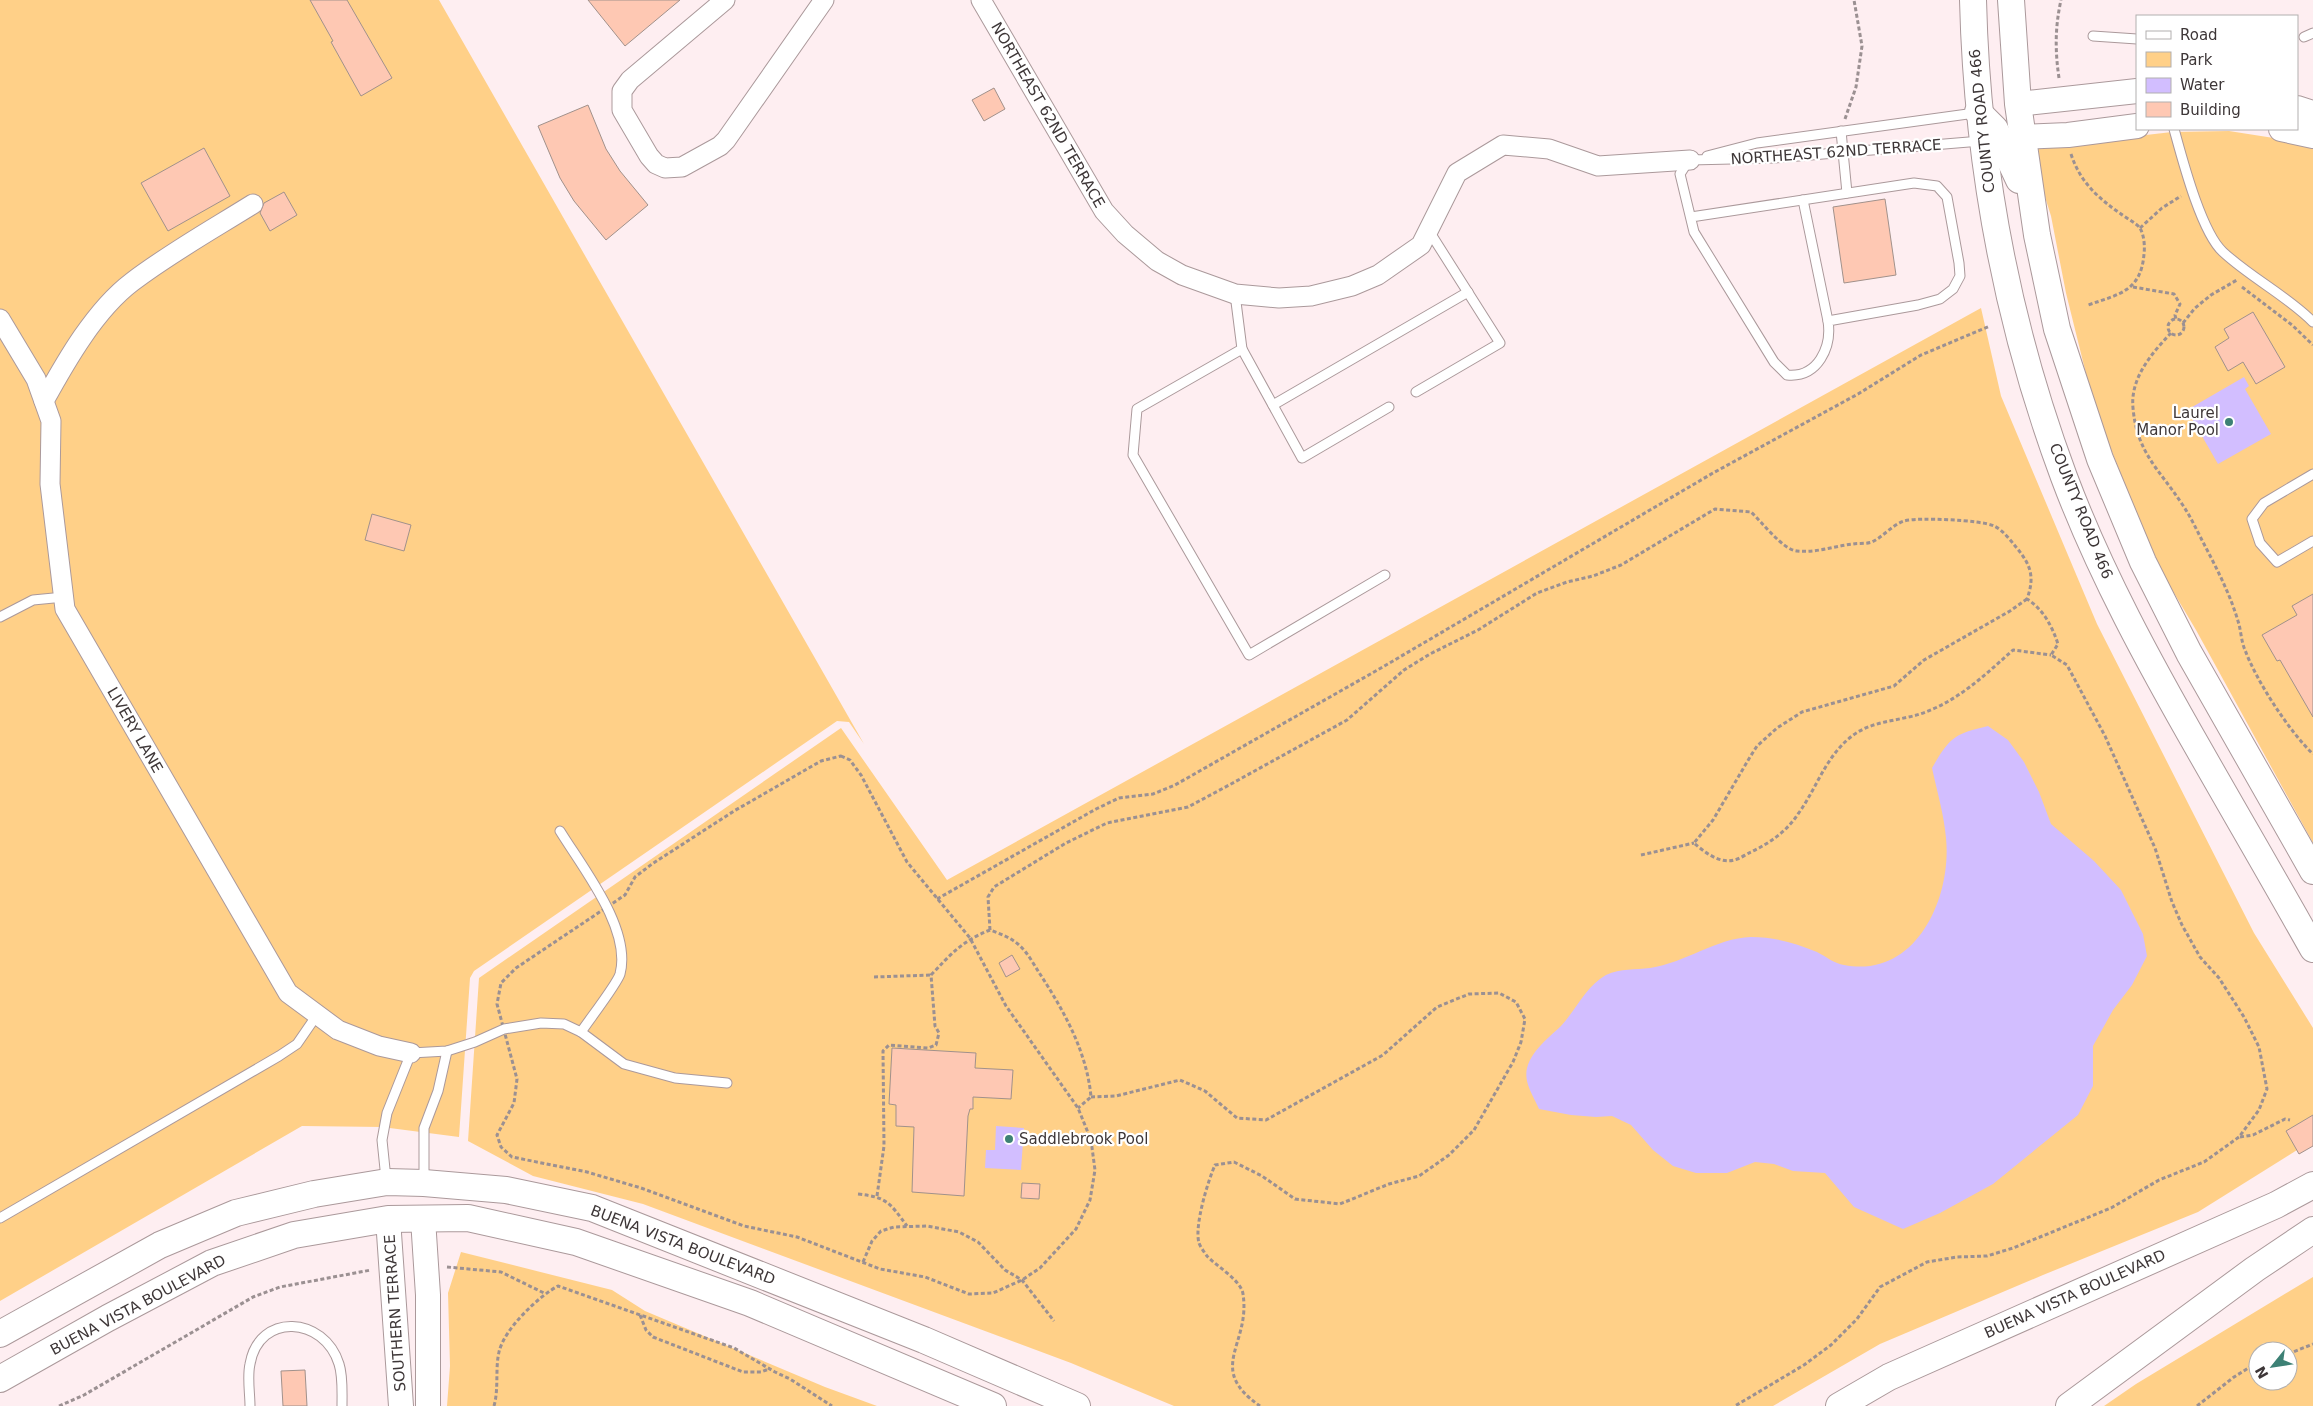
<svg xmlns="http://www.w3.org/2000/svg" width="2313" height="1406" font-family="'DejaVu Sans',sans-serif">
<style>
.green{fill:#ffd088;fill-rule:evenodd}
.water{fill:#d2beff}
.building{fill:#fec8b3;stroke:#a1918b}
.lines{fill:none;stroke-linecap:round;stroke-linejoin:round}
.service-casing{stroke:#ab999b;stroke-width:11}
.minor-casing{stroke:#ab999b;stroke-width:21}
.tertiary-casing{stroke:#ab999b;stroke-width:26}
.secondary-casing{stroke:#ab999b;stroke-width:28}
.path{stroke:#9b9092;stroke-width:3;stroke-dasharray:4 2.5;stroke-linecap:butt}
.service{stroke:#fff;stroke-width:9}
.minor{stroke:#fff;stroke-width:19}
.tertiary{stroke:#fff;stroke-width:24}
.secondary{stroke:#fff;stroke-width:26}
.poi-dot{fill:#3d8175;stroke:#fff;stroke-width:2}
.labels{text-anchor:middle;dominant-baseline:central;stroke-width:4.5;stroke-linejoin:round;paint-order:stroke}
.street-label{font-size:15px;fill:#3e3738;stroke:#fff}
.poi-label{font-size:15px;fill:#3e3738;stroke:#fff;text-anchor:end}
</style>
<rect width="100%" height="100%" fill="#feeef1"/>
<!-- green -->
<g class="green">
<polygon points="0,0 439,0 864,744 849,722 837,721 474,971 470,978 459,1137 382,1127 302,1126 0,1301"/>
<polygon points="2229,131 2299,142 2313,147 2313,843 2196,630 2155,561 2094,406 2066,293 2051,216 2040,181 2038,146 2068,144 2172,132"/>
<polygon points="1981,308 2001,396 2097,624 2254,933 2313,1028 2313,1140 2198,1212 2043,1275 1880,1344 1773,1406 1174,1406 1071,1363 643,1204 533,1176 468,1141 479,978 841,728 947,880"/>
<polygon points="461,1252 612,1290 645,1311 825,1387 877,1406 447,1406 450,1366 448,1293"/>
<path d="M2313 1277V1406H2104L2136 1384ZM2258 1351H2288V1381H2258Z"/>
</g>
<!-- water -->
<g class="water">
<polygon points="2244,377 2249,386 2245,389 2271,434 2218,464 2187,410"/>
<path d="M1988 726 2008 740 2024 762 2039 792 2051 824 2094 861 2121 890 2143 934 2147 956 2132 985 2113 1010 2093 1046V1086L2078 1115 1993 1184 1940 1213 1903 1229 1854 1207 1825 1173 1793 1171 1774 1164 1755 1162 1727 1173H1696L1673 1166 1653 1150 1631 1125 1612 1116 1596 1117 1571 1115 1539 1109C1535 1100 1529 1090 1527 1081 1522 1058 1546 1040 1561 1026 1575 1011 1587 985 1606 975 1621 968 1635 970 1650 968 1685 963 1716 938 1751 937 1775 937 1795 943 1817 952 1825 956 1835 964 1844 965 1916 979 1952 898 1946 838 1944 815 1937 791 1932 768 1950 737 1954 734 1988 726Z"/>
<polygon points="996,1126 1024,1128 1021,1170 985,1168 986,1150 995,1150"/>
</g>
<!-- building -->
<g class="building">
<polygon points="310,0 347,0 392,78 361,96 331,42 333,41"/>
<polygon points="588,0 680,0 625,46"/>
<polygon points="994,88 1005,109 984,121 972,100"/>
<polygon points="588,105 606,149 620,171 648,205 606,240 574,201 560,178 538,126"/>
<polygon points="204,148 230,196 168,231 141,183"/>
<polygon points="284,192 297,215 270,231 260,213 264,203"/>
<polygon points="1885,199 1896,275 1844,283 1833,207"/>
<polygon points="2253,312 2285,367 2256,384 2243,362 2228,371 2215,347 2229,338 2224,329"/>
<polygon points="372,514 411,525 404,551 365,540"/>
<polygon points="2313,594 2313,717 2280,660 2277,661 2262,635 2297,615 2292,606"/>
<polygon points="1012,955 1020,969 1006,977 999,963"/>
<polygon points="892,1048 976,1053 975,1068 1013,1070 1011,1099 973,1097 973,1109 970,1109 968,1116 964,1196 912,1192 914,1127 896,1126 896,1105 889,1104"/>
<polygon points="2313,1115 2313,1146 2299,1154 2286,1131"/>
<polygon points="1022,1183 1040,1184 1039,1199 1021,1198"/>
<polygon points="305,1370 307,1406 283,1406 281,1371"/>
</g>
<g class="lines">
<!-- service casing -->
<g class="service-casing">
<g id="service">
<polyline points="2093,36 2137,39"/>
<polyline points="2304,37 2313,33"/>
<path d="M2174 129C2182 158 2201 232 2223 252 2251 278 2286 295 2313 322"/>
<polyline points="1841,131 1847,193"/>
<polyline points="1707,156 1757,143 1975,113"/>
<path d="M1689 160 1680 174 1694 232 1774 362 1787 375C1818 378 1832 347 1828 321L1918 305 1940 299 1953 289 1960 276 1959 263 1947 197 1937 186 1914 183 1691 217"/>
<polyline points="1690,160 1775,158 1981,141"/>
<polyline points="1803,200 1828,321"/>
<polyline points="1235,294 1242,349 1137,409 1133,455 1249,655 1385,575"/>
<polyline points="1242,349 1302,458 1389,407"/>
<polyline points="1416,392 1500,343 1429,231"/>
<polyline points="1273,405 1468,292"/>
<polyline points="2313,474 2264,503 2252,519 2260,543 2277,562 2313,541"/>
<polyline points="0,617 33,600 64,597"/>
<path d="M560 831C582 867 632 929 620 974 617 984 589 1020 581 1032"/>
<polyline points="386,1179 382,1140 387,1113 411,1053 447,1051 475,1042 504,1029 541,1023 564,1024 581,1032 624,1064 675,1078 727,1083"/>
<polyline points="424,1180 424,1128 438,1091 447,1051"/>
<polyline points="0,1218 279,1056 297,1044 317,1015"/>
<path d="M250 1406C250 1393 247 1377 250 1364 259 1312 324 1316 339 1364 343 1376 342 1393 342 1406"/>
</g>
</g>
<!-- minor casing -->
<g class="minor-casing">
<g id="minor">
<polyline points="725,0 630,80 622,91 622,110 649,156 656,164 665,168 682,167 720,146 726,140 824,0"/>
<polyline points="981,0 1104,211 1125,234 1157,261 1182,275 1235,294 1279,298 1311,296 1352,286 1378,275 1421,245 1457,173 1503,145 1549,149 1598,166 1690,160"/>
<polyline points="0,319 36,379 51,421 50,484 65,609 288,993 338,1030 379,1046 411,1053"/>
<path d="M44 401C66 361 95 310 132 282 170 253 213 229 253 204"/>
</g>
</g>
<!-- tertiary casing -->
<g class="tertiary-casing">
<g id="tertiary">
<polyline points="2018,104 2137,91"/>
<polyline points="2297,108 2313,113"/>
<polyline points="2281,129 2313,136"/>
<polyline points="2021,137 2068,135 2137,126"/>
<polyline points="388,1219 401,1406"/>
<polyline points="423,1219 428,1295 428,1406"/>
</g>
</g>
<!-- secondary casing -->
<g class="secondary-casing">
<g id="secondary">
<path d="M1973 0C1977 163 2007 324 2064 477 2100 573 2150 664 2201 753 2238 818 2276 883 2313 949"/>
<polyline points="2011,0 2018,104 2037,235 2057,329 2100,459 2143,562 2189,653 2313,871"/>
<polyline points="1978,112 1995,129 2019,180"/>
<polyline points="0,1334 160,1245 236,1213 314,1194 387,1182 424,1183 506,1190 592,1208 924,1340 1077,1406"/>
<polyline points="0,1379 108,1318 212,1263 294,1235 388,1219 468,1218 576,1242 750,1303 993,1406"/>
<polyline points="1839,1406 1889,1377 2276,1205 2313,1185"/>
<polyline points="2069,1406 2255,1269 2313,1230"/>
</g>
</g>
<!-- path -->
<g class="path">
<path d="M2059 78C2055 51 2055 27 2061 0"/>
<polyline points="1845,119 1856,87 1862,46 1854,0"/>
<path d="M2071 154C2080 182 2098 198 2121 214 2126 218 2136 223 2140 228 2144 235 2145 246 2144 254 2141 291 2120 294 2088 305"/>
<polyline points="2140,228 2162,208 2181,196"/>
<polyline points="2133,287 2174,294 2180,304 2175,315 2176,319"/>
<polyline points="2242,287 2292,325 2313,345"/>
<circle cx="2176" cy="327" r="8"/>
<polyline points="2183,323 2195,308 2211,295 2237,280"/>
<path d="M2171 333C2152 353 2130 378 2133 408 2137 453 2159 469 2182 504 2191 517 2197 531 2204 544 2217 569 2230 594 2238 621 2241 630 2241 641 2245 650 2257 682 2289 731 2313 754"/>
<path d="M2027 599 2010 611 1924 660 1894 686 1802 712 1777 728 1757 746 1750 757 1713 820 1694 843C1704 852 1720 864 1734 860 1740 859 1746 854 1751 852 1770 843 1787 831 1798 814 1817 788 1825 757 1852 736 1871 721 1898 721 1920 714 1957 702 1985 675 2013 650L2051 655"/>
<polygon points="841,756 850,760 861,775 907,862 970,938 1006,1006 1078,1108 1091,1140 1095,1170 1090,1200 1076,1229 1040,1268 1022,1280 993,1293 969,1294 925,1277 880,1269 797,1237 744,1226 641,1188 587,1172 512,1157 501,1147 497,1135 514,1103 517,1079 497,1004 501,983 516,968 625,895 635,877 652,864 734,811 821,761"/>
<polyline points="1641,855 1694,843"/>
<polyline points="937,899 1096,809 1119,798 1153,794 1175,785 1381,668 1713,473 1858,394 1921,355 1990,326"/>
<path d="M990 930 988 897 994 887 1066 843 1107 823 1188 807 1231 784 1347 720 1404 670 1430 654 1478 630 1537 593 1567 582 1593 576 1621 565 1715 509 1751 512C1762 522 1783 550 1797 551 1817 553 1834 546 1853 544 1859 543 1866 544 1872 542 1883 537 1892 525 1904 521 1917 517 1982 520 1994 526 2003 530 2010 540 2016 547 2031 565 2035 577 2027 599 2043 609 2052 626 2058 644L2051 655 2067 665 2105 736 2155 848 2172 902 2182 925 2200 957 2219 978 2244 1017 2259 1047 2267 1089 2259 1110 2239 1137 2204 1162 2159 1180 2111 1208 2013 1248 1987 1256 1957 1257 1927 1262 1880 1287 1857 1319 1831 1345 1804 1365 1735 1406"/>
<polyline points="874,977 931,975"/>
<path d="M1091 1097 1116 1096 1180 1080 1205 1091 1237 1118 1266 1120 1383 1055 1437 1007 1469 994 1499 993 1516 1002 1525 1019 1521 1042 1513 1062 1474 1130 1449 1155 1419 1176 1389 1184 1340 1204 1295 1199 1262 1176 1234 1162 1215 1165C1208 1181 1194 1226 1199 1243 1200 1246 1204 1252 1207 1256 1216 1266 1241 1280 1243 1294 1251 1345 1205 1368 1260 1406"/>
<polyline points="2240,1137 2253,1135 2285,1119 2290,1120"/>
<path d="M858 1194C887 1197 890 1203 907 1226"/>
<path d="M877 1196 884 1146 883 1051 889 1045 928 1048 936 1045 939 1033 935 1026 931 975C951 954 962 941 990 930 1001 934 1012 938 1020 946 1028 953 1034 965 1040 974 1064 1011 1087 1052 1091 1097L1078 1108"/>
<polyline points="863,1262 872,1241 881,1231 894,1227 927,1226 959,1232 978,1242 1005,1270 1022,1280 1054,1321"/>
<polyline points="447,1267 501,1272 544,1293"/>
<polyline points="640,1315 646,1330 653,1337 743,1372 761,1372 769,1369"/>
<polyline points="2288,1354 2313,1344"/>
<polyline points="59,1406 84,1395 253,1297 280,1287 371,1270"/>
<path d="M494 1406C499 1388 495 1369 499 1352 504 1329 539 1296 558 1286L734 1348 775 1372 790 1379 832 1406"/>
<polyline points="2197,1406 2234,1377 2258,1362"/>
</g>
<!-- service -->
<use href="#service" class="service"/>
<!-- minor -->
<use href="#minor" class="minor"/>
<!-- tertiary -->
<use href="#tertiary" class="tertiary"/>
<!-- secondary -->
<use href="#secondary" class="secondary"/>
</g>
<!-- markers -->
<g class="poi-dot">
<circle cx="2229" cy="422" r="5"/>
<circle cx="1009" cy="1139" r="5"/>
</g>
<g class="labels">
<!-- street labels -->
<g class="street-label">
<text transform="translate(1048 115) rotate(60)">NORTHEAST 62ND TERRACE</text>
<text transform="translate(1982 121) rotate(-96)">COUNTY ROAD 466</text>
<text transform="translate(1836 152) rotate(-4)">NORTHEAST 62ND TERRACE</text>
<text transform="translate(2081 511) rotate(68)">COUNTY ROAD 466</text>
<text transform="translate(135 730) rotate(60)">LIVERY LANE</text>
<text transform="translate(683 1245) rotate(21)">BUENA VISTA BOULEVARD</text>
<text transform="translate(2075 1294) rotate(-24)">BUENA VISTA BOULEVARD</text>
<text transform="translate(138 1305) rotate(-28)">BUENA VISTA BOULEVARD</text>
<text transform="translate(395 1313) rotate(-94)">SOUTHERN TERRACE</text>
</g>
<!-- poi labels -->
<g class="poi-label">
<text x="2219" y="413">Laurel<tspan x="2219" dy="17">Manor Pool</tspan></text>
<text x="1019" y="1139" text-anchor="start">Saddlebrook Pool</text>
</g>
</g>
<!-- legend -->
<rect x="2136" y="15" width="162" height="115" fill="#ffffff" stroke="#b2afaf"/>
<rect x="2146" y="31" width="25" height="8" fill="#ffffff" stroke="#b2afaf"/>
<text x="2180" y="40" font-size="15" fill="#3e3738">Road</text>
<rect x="2146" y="52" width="25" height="15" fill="#ffd088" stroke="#b2afaf"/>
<text x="2180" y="65" font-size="15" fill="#3e3738">Park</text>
<rect x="2146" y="78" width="25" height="15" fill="#d2beff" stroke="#b2afaf"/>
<text x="2180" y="90" font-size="15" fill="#3e3738">Water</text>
<rect x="2146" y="102" width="25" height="15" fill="#fec8b3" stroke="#b2afaf"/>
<text x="2180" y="115" font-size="15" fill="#3e3738">Building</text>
<!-- north arrow -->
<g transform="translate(2273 1366) rotate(240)"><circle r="24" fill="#ffffff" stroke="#b2afaf"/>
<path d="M0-4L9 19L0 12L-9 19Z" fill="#3d8175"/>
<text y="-8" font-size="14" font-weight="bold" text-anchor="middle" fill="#3e3738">N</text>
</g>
</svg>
